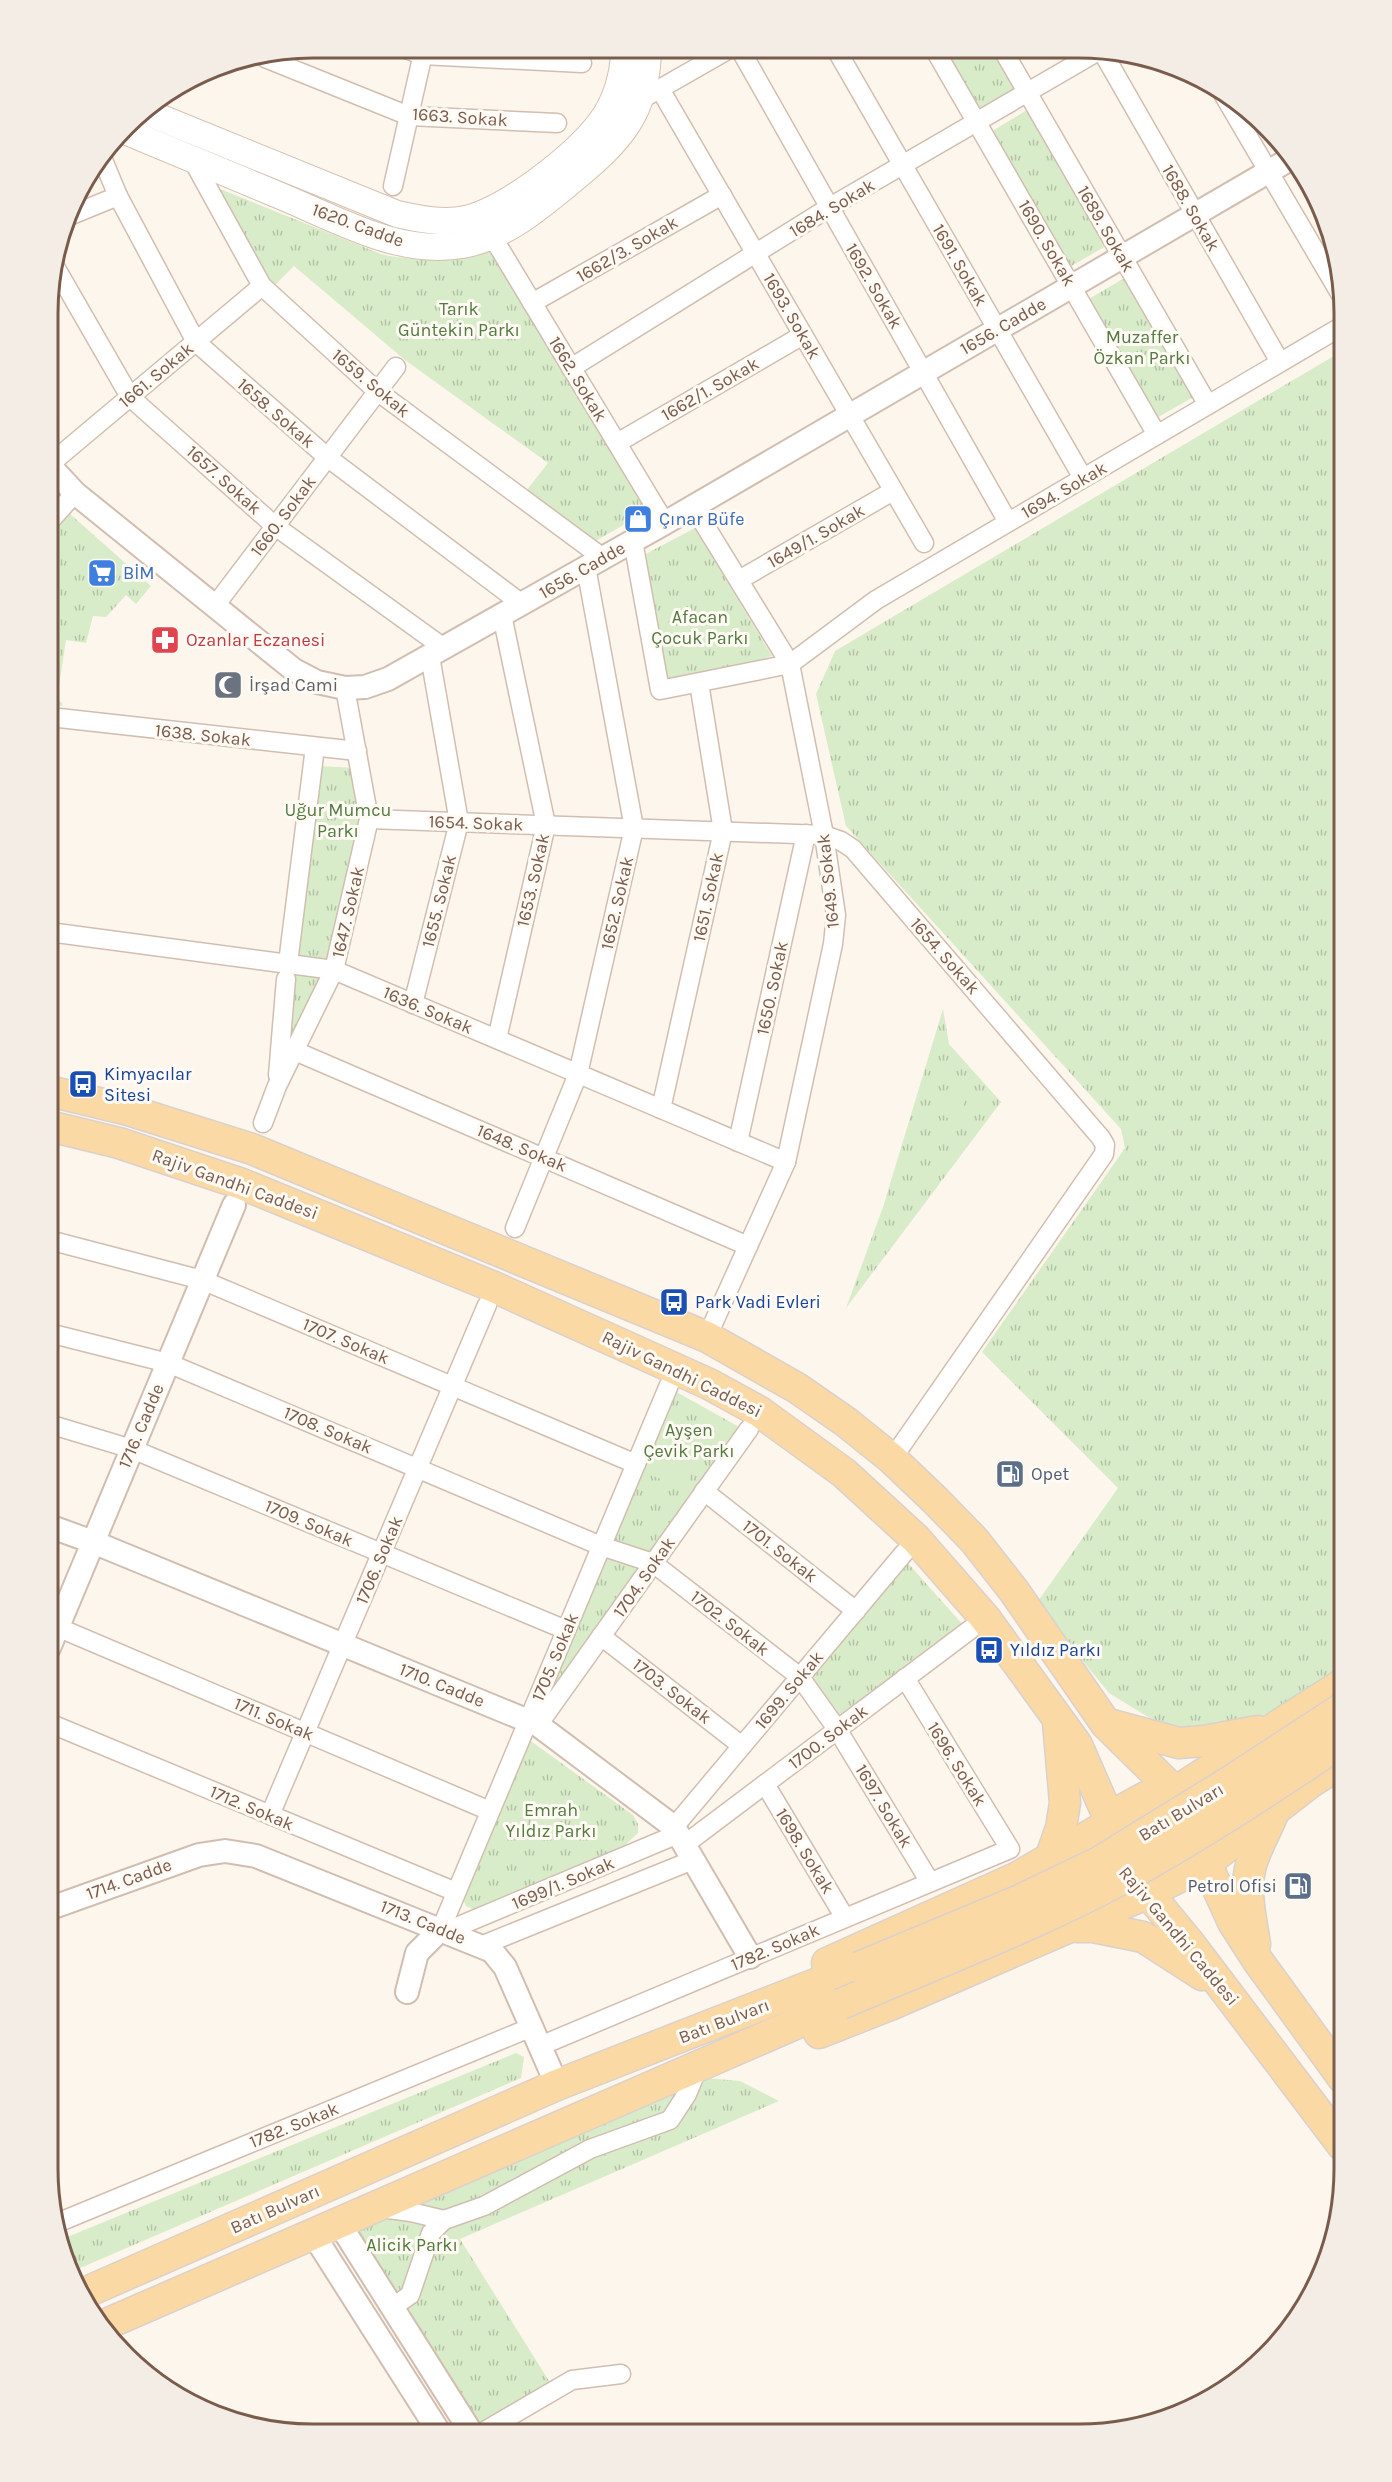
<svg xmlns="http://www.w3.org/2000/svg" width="1392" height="2482" font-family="Karla,sans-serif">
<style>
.grass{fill:url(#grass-tufts)}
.garden{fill:#d8ecc9}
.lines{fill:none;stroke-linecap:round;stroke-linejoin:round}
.minor-casing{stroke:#d1beb0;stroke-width:21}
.tertiary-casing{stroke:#d1beb0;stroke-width:26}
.secondary-casing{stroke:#d6c0b0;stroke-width:28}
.primary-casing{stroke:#dad1cd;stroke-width:33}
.minor{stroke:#fff;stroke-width:18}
.tertiary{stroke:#fff;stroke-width:22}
.secondary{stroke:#fff;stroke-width:26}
.primary{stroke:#fbd9a5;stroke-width:30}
.primary-bridge-casing{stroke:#dad1cd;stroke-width:33;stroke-linecap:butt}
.primary-bridge{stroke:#fbd9a5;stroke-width:30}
.labels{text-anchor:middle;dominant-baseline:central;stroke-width:6;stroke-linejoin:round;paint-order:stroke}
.street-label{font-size:18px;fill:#7a5c4d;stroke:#fffaf3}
.park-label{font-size:18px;fill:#537a41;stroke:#fffaf3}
.shop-label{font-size:18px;fill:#366cbe;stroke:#fffaf3;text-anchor:start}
.health-label{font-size:18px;fill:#be3a42;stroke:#fffaf3;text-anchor:start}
.worship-label{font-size:18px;fill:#5b616d;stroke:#fffaf3;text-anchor:start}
.transit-label{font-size:18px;fill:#164399;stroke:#fffaf3;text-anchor:start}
.service-label{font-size:18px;fill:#4e5e75;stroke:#fffaf3;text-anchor:start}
.rim{fill:none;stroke:#7a5c4d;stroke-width:3}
</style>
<defs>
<pattern id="grass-tufts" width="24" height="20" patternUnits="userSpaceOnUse" patternTransform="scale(1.5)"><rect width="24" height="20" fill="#d8ecc9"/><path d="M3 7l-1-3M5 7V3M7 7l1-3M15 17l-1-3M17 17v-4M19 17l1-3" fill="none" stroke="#b4c2a5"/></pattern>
</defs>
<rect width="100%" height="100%" fill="#fdf6ec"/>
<!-- grass -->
<g class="grass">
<polygon points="943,52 996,52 1017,88 977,111"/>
<polygon points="1027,110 1106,246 1068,268 989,133"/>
<path d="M220 189 381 254C419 264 454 254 492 247L646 512 594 542 526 491 548 463 405 360 294 266 270 290Z"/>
<polygon points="1128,276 1197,395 1155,419 1087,300"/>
<polygon points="1344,350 1344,1670 1287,1706 1228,1728 1180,1729 1148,1717 1109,1693 1036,1604 1118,1488 982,1352 1125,1148 1121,1129 846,826 816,694 835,651"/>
<polygon points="69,513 151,586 136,604 126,595 106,617 93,616 86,643 66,640 57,699 62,703 62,706 50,705 50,530"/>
<polygon points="695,528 772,656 717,674 663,685 640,557"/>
<polygon points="320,766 354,768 365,818 329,962 297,959"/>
<polygon points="291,972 327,977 283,1066"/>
<polygon points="943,1009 949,1044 1001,1102 846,1308 883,1207"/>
<polygon points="671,1389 741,1428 650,1558 607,1544"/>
<polygon points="603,1552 643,1566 541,1706"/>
<polygon points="906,1561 964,1626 840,1715 809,1673"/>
<polygon points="528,1739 633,1815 638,1824 638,1833 624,1846 473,1909 466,1906 463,1899"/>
<polygon points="516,2053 524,2057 521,2078 71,2272 62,2254 60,2240"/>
<polygon points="694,2077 740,2081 779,2101 460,2239 554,2389 483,2432 339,2223"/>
</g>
<!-- garden -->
<g class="garden">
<polygon points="956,1076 974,1087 953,1121 934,1110"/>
<polygon points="675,1418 709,1432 685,1489 651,1475"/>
</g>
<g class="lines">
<!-- minor casing -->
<g class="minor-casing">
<g id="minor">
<polyline points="406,49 422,55 582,63"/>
<polyline points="741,51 1008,522"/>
<polyline points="837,51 1083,478"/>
<polyline points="936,52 1157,435"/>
<polyline points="1004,52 1208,405"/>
<polyline points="1103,53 1280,362"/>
<polyline points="265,58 409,116 557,123"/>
<polyline points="660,89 924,543"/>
<polyline points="1223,94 1341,295"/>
<polyline points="649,95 726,51"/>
<polyline points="192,159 262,286 377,391 603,558"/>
<polyline points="103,160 118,196 196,342 327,457 522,604"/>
<polyline points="393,186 424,49"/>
<polyline points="69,216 118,196"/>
<polyline points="492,236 665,523"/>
<polyline points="54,265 130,397 275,526 444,648"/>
<polyline points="532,303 722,195"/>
<polyline points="571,368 830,207 1095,53"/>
<polyline points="617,443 803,335"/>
<polyline points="50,464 262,286"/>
<polyline points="693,506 790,664 824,835 836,915 833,944 786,1162 707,1337"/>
<polyline points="50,521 75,493"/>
<polyline points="633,541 660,690 790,664 876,600 1344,325"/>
<polyline points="739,580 893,491"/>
<polyline points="214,607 396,367"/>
<polyline points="50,717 357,751"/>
<polyline points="369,819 824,835 841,841 853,849 1101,1138 1105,1145 1104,1154 892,1459"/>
<polyline points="49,932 334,970 786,1162"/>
<polyline points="288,963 315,747"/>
<polyline points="413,1004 459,822 430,656"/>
<polyline points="497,1039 546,825 502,615"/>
<polyline points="295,1051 748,1246"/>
<polyline points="278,1075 286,979"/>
<polyline points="661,1109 723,831 699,683"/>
<polyline points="263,1123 277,1086 334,970 369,819 345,688"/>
<polyline points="738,1142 806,834"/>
<polyline points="515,1228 578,1074 634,828 586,567"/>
<polyline points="49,1240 202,1280 636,1464"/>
<polyline points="49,1333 168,1363 601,1546 653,1563 800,1677 837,1729 930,1882"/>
<polyline points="49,1424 132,1449 566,1630"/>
<polyline points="704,1491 856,1611"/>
<polyline points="57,1627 490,1811"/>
<polyline points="601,1636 742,1746"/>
<polyline points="49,1723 456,1892"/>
<polyline points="538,1725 749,1429"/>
<polyline points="765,1784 845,1918"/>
<polyline points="270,1815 487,1305"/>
<polyline points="674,1827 904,1553"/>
<polyline points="684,1845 971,1629"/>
<polyline points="441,1929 669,1385"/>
<polyline points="447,1931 678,1834"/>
<polyline points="483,1945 693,1860"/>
<polyline points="540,2046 1010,1849 905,1678"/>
<polyline points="381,2208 411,2212 444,2220"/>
<polyline points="57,2223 532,2027"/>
<polyline points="393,2307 410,2295 431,2233 444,2220 484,2206 590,2149 670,2120 687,2094 694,2077"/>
<polyline points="483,2432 572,2380 621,2374"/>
</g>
</g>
<!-- tertiary casing -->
<g class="tertiary-casing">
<g id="tertiary">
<polyline points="50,466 75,493 294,670 317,682 345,688 365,687 388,679 665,523 1292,158"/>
<polyline points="49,1526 93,1542 538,1725 674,1827 750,1957"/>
<polyline points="49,1648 234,1205"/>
<polyline points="48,1909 199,1855 225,1851 256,1856 492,1951 505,1967 557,2085"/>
<polyline points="407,1992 417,1953 441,1929"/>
<polyline points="339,2223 471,2432"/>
<polyline points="313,2234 439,2432"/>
</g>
</g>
<!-- secondary casing -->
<g class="secondary-casing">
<g id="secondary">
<path d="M144 111 397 214C419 219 444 224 466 219 507 209 574 157 600 123 615 104 624 75 624 50"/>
<path d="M125 131C176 152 226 173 276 194 335 218 397 256 462 245 505 238 542 205 575 178 620 141 647 112 648 50"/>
</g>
</g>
<!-- primary casing -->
<g class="primary-casing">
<g id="primary">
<polyline points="49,1091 128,1110 252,1149 707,1337 797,1388 846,1422 892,1459 935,1500 974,1540 1014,1591 1106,1724 1175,1792 1200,1823 1207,1838 1206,1863 1233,1922 1258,1961 1343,2078"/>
<polyline points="49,1126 119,1143 242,1184 494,1287 709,1384 760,1412 844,1473 916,1539 985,1618 1077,1745 1111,1823 1108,1843 1119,1867 1148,1893 1190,1944 1343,2146"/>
<polyline points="1108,1724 1179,1743 1204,1741 1258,1731"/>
<polyline points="1050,1859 1061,1828 1065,1803 1058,1722"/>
<polyline points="1077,1927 1093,1927 1143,1937 1202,1975"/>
<path d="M1255 1944C1251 1918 1244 1891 1251 1865 1256 1848 1266 1831 1273 1814"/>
<polyline points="827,1963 1018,1877 1111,1823 1124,1809 1146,1797 1175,1792 1344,1683"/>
<polyline points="819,2033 890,2005 1148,1893 1206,1863 1311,1782 1344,1761"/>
<polyline points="82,2294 557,2085 859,1967"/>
<polyline points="102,2326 841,2004"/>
</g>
</g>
<!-- minor -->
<use href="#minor" class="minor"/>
<!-- tertiary -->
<use href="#tertiary" class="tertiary"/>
<!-- secondary -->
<use href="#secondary" class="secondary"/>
<!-- primary -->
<use href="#primary" class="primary"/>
<!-- primary-bridge casing -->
<g class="primary-bridge-casing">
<g id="primary-bridge">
<polyline points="859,1967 1020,1900 1099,1862 1229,1782 1344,1707"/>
<path d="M841 2004C934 1964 1030 1928 1120 1880 1197 1838 1271 1789 1344 1740"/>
</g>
</g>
<!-- primary-bridge -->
<use href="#primary-bridge" class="primary-bridge"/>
</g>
<!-- icons -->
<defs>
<g id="shop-square" transform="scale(1.5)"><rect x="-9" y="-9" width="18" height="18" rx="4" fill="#3f7fe0" stroke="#fffaf3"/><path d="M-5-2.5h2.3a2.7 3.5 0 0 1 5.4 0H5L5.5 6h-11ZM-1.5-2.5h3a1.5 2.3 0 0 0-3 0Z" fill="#fff"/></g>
<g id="supermarket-square" transform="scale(1.5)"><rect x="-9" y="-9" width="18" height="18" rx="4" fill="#3f7fe0" stroke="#fffaf3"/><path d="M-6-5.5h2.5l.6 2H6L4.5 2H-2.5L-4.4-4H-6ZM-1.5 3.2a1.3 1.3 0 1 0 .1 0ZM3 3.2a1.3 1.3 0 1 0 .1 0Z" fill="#fff"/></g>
<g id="pharmacy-square" transform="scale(1.5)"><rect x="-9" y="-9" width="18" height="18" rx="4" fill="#e0444e" stroke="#fffaf3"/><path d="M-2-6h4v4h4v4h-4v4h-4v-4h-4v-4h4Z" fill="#fff"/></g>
<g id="mosque-square" transform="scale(1.5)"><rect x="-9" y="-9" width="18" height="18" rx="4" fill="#6b7280" stroke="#fffaf3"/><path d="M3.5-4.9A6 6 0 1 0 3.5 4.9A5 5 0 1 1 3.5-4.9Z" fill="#fff"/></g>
<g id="bus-square" transform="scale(1.5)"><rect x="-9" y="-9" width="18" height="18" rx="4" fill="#1a4fb4" stroke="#fffaf3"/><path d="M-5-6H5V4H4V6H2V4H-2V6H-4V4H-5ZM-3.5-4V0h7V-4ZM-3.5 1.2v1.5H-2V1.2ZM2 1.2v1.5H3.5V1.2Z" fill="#fff"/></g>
<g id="fuel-square" transform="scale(1.5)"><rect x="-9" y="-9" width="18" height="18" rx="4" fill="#5c6f8a" stroke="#fffaf3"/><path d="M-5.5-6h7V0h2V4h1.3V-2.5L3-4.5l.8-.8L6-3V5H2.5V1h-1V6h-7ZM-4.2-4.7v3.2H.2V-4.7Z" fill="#fff"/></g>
</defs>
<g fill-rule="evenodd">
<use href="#shop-square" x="638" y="519"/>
<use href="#supermarket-square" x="102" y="573"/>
<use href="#pharmacy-square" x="165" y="640"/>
<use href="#mosque-square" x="228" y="685"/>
<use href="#bus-square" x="83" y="1084"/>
<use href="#bus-square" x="674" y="1302"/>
<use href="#fuel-square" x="1010" y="1474"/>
<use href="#bus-square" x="989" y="1650"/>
<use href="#fuel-square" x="1298" y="1886"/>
</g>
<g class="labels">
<!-- street labels -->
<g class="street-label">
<text transform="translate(460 117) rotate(4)">1663. Sokak</text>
<text transform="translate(832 208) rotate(-31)">1684. Sokak</text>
<text transform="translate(1191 208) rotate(60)">1688. Sokak</text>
<text transform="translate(358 225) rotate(20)">1620. Cadde</text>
<text transform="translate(1106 229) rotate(60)">1689. Sokak</text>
<text transform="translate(1047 243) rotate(60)">1690. Sokak</text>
<text transform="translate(627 249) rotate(-30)">1662/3. Sokak</text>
<text transform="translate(960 265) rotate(60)">1691. Sokak</text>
<text transform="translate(874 286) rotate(60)">1692. Sokak</text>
<text transform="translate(792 316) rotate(60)">1693. Sokak</text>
<text transform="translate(1003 326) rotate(-30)">1656. Cadde</text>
<text transform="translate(156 375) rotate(-40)">1661. Sokak</text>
<text transform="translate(578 379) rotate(59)">1662. Sokak</text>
<text transform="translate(371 383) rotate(40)">1659. Sokak</text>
<text transform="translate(710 389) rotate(-30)">1662/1. Sokak</text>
<text transform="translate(276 413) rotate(41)">1658. Sokak</text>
<text transform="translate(224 480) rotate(42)">1657. Sokak</text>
<text transform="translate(1064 490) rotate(-30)">1694. Sokak</text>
<text transform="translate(283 516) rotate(-53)">1660. Sokak</text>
<text transform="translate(816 536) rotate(-30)">1649/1. Sokak</text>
<text transform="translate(582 570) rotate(-30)">1656. Cadde</text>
<text transform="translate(203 735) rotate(6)">1638. Sokak</text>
<text transform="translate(476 823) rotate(2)">1654. Sokak</text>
<text transform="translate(533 880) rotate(-77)">1653. Sokak</text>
<text transform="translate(828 881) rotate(-96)">1649. Sokak</text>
<text transform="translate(708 897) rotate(-78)">1651. Sokak</text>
<text transform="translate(439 901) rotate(-76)">1655. Sokak</text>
<text transform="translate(617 903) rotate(-77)">1652. Sokak</text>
<text transform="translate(348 912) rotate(-77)">1647. Sokak</text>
<text transform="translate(945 956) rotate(49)">1654. Sokak</text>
<text transform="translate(772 988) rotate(-78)">1650. Sokak</text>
<text transform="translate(428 1010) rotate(23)">1636. Sokak</text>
<text transform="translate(522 1148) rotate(23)">1648. Sokak</text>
<text transform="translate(235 1184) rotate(20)">Rajiv Gandhi Caddesi</text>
<text transform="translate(346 1341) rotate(23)">1707. Sokak</text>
<text transform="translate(682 1374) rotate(26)">Rajiv Gandhi Caddesi</text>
<text transform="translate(141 1426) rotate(-67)">1716. Cadde</text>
<text transform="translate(328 1430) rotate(23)">1708. Sokak</text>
<text transform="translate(309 1523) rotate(23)">1709. Sokak</text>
<text transform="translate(780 1551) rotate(38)">1701. Sokak</text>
<text transform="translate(379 1560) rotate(-67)">1706. Sokak</text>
<text transform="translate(644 1577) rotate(-55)">1704. Sokak</text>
<text transform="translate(730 1623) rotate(38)">1702. Sokak</text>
<text transform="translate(555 1657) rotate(-67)">1705. Sokak</text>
<text transform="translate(442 1685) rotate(22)">1710. Cadde</text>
<text transform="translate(789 1690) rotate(-50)">1699. Sokak</text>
<text transform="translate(672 1691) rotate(38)">1703. Sokak</text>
<text transform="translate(274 1719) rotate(23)">1711. Sokak</text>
<text transform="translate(828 1737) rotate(-37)">1700. Sokak</text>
<text transform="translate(957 1764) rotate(58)">1696. Sokak</text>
<text transform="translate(884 1806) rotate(59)">1697. Sokak</text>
<text transform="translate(252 1808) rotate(23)">1712. Sokak</text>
<text transform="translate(1181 1812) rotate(-31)">Batı Bulvarı</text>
<text transform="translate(805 1851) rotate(59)">1698. Sokak</text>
<text transform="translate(129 1879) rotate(-20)">1714. Cadde</text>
<text transform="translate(563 1883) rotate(-23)">1699/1. Sokak</text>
<text transform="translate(423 1922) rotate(22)">1713. Cadde</text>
<text transform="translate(1179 1936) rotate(50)">Rajiv Gandhi Caddesi</text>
<text transform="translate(775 1947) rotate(-23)">1782. Sokak</text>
<text transform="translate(724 2021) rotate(-21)">Batı Bulvarı</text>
<text transform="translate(294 2125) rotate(-22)">1782. Sokak</text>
<text transform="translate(275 2209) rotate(-24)">Batı Bulvarı</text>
</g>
<!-- park labels -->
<g class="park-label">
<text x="459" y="309">Tarık<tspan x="459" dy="21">Güntekin Parkı</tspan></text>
<text x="1142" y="337">Muzaffer<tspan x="1142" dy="21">Özkan Parkı</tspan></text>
<text x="700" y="617">Afacan<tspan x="700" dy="21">Çocuk Parkı</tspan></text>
<text x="338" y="810">Uğur Mumcu<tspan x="338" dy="21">Parkı</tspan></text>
<text x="689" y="1430">Ayşen<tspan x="689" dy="21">Çevik Parkı</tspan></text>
<text x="551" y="1810">Emrah<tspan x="551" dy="21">Yıldız Parkı</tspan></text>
<text x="412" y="2245">Alicik Parkı</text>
</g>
<!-- shop labels -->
<g class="shop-label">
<text x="659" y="519">Çınar Büfe</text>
<text x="123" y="573">BİM</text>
</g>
<!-- health labels -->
<g class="health-label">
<text x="186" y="640">Ozanlar Eczanesi</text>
</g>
<!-- worship labels -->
<g class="worship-label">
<text x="249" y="685">İrşad Cami</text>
</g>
<!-- transit labels -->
<g class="transit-label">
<text x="104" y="1074">Kimyacılar<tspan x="104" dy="21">Sitesi</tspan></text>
<text x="695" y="1302">Park Vadi Evleri</text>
<text x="1010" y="1650">Yıldız Parkı</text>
</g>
<!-- service labels -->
<g class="service-label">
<text x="1031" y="1474">Opet</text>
<text x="1277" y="1886" text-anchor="end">Petrol Ofisi</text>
</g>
</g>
<!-- crop -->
<path d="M0 0H1392V2482H0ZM313 58H1079A255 255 0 0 1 1334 313V2169A255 255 0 0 1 1079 2424H313A255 255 0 0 1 58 2169V313A255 255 0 0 1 313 58Z" fill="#f4ede6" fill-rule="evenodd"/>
<path class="rim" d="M313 58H1079A255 255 0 0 1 1334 313V2169A255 255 0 0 1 1079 2424H313A255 255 0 0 1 58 2169V313A255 255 0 0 1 313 58Z"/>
</svg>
